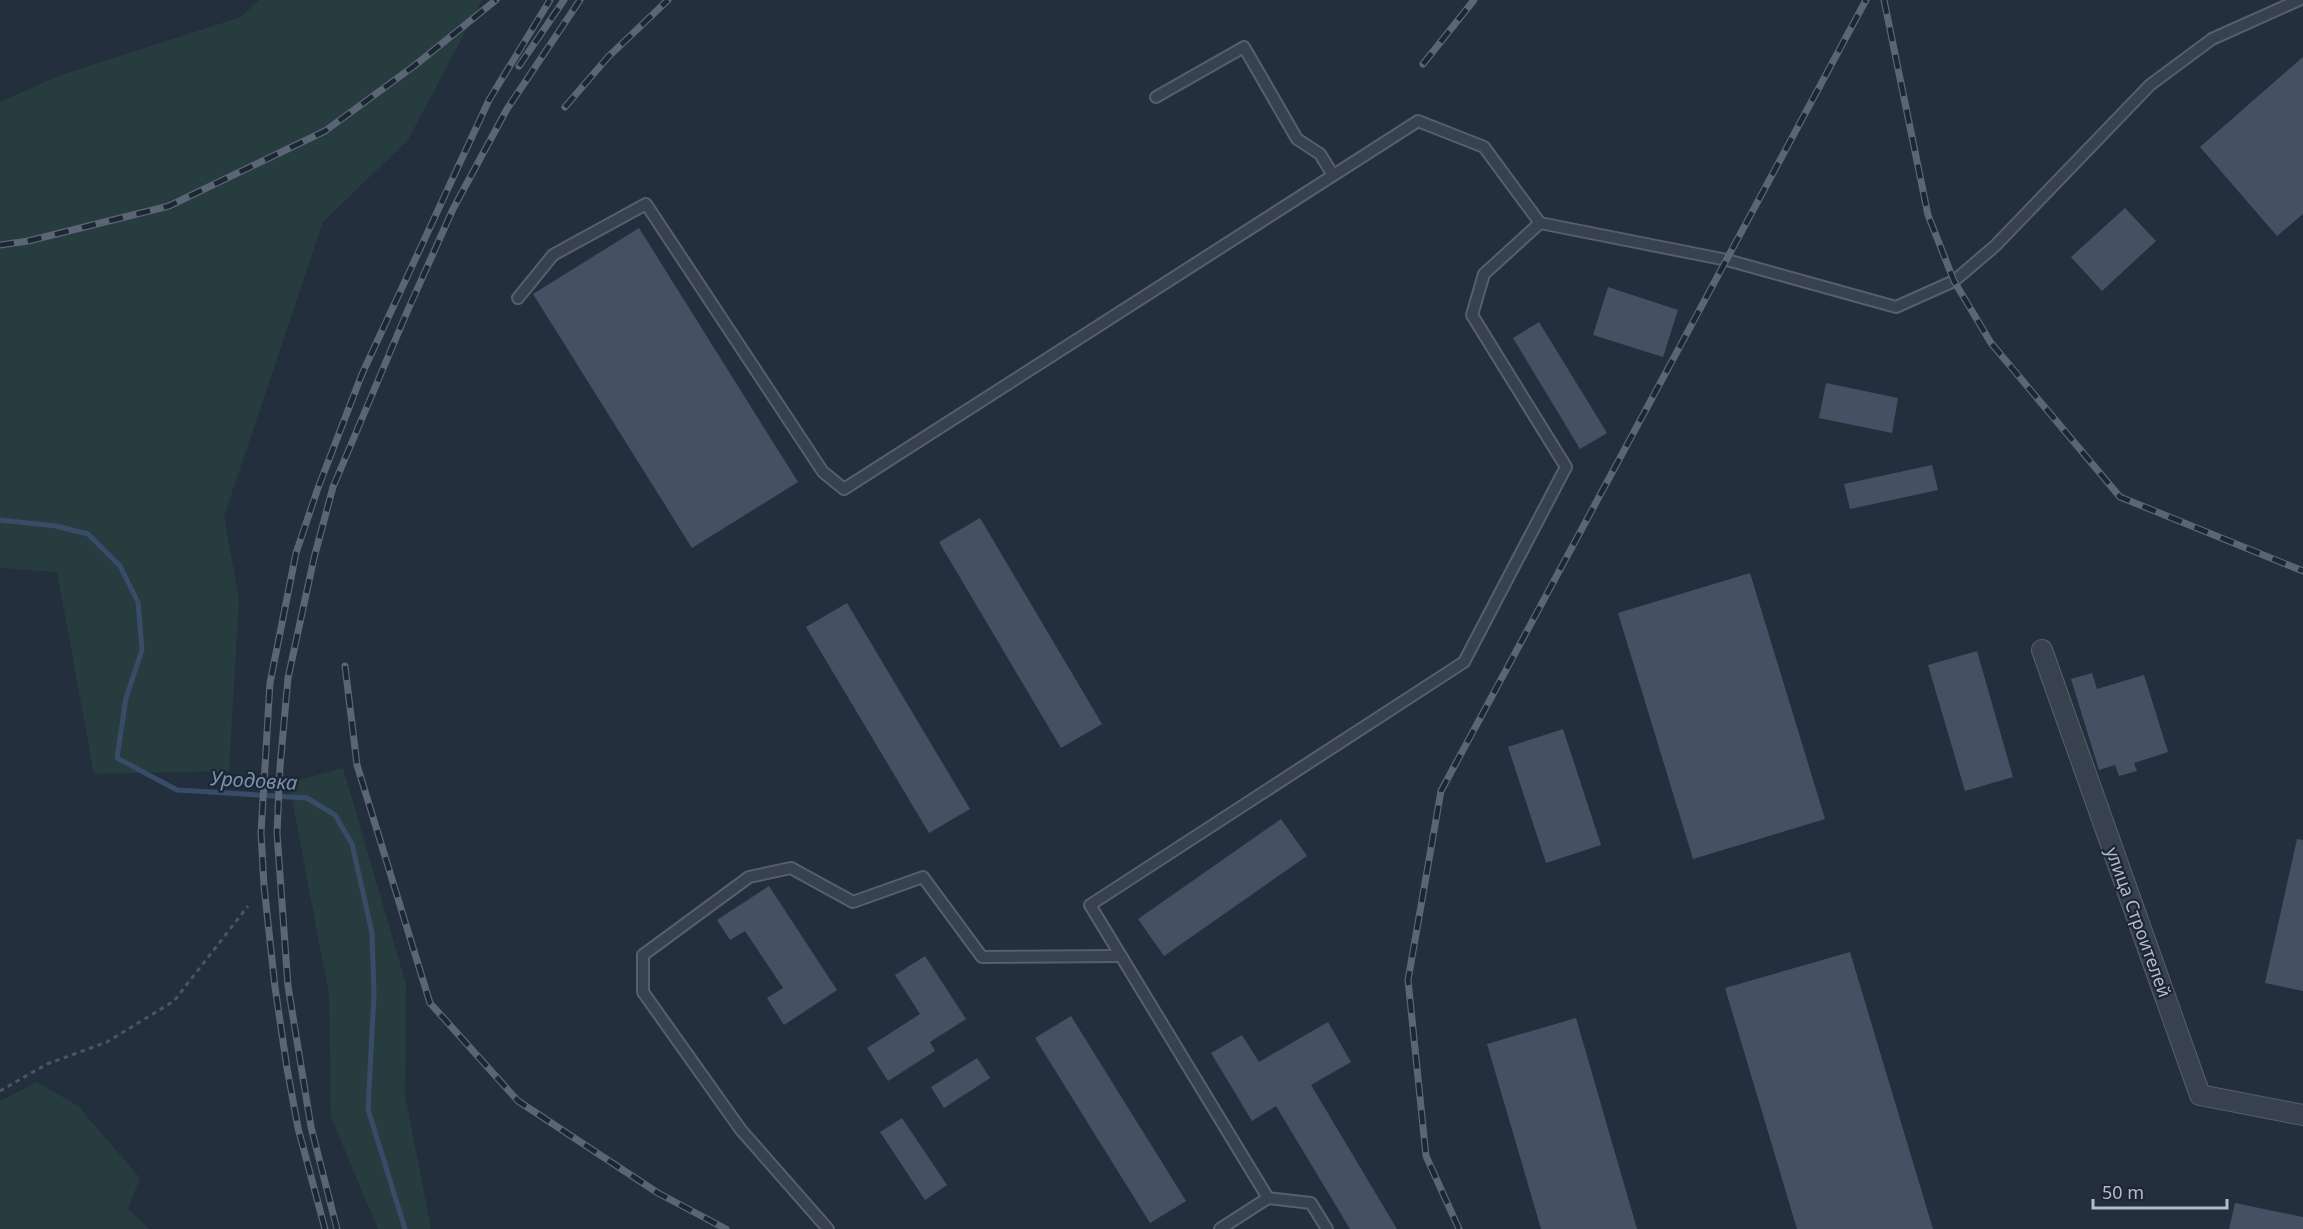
<svg xmlns="http://www.w3.org/2000/svg" width="2303" height="1229" font-family="'Noto Sans',sans-serif">
<style>
.green{fill:#263c3f}
.lines{fill:none;stroke-linecap:round;stroke-linejoin:round}
.stream{stroke:#394c67;stroke-width:5}
.building{fill:#455162}
.lane-casing{stroke:#565f6c;stroke-width:14}
.street-casing{stroke:#565f6c;stroke-width:22}
.path{stroke:#44595c;stroke-width:3;stroke-dasharray:4.5 4.5;stroke-linecap:butt}
.lane{stroke:#38414e;stroke-width:10}
.street{stroke:#38414e;stroke-width:20}
.rail-casing{stroke:#5a6575;stroke-width:7}
.rail{stroke:#1d2633;stroke-width:4.5;stroke-dasharray:14;stroke-linecap:butt}
.labels{text-anchor:middle;dominant-baseline:central;stroke-width:4.5;stroke-linejoin:round;paint-order:stroke}
.street-label{font-size:18px;fill:#b4bcc9;stroke:#1d2633}
.water-label{font-size:20px;font-style:italic;fill:#7c92b1;stroke:#1d2633}
</style>
<rect width="100%" height="100%" fill="#242f3e"/>
<!-- green -->
<g class="green">
<polygon points="259,0 482,0 408,140 323,222 224,516 239,599 229,771 94,774 57,572 0,568 0,102 58,76 241,17"/>
<polygon points="343,768 406,984 405,1095 431,1229 378,1229 331,1117 329,995 289,783"/>
<polygon points="37,1082 78,1106 140,1178 128,1209 149,1229 0,1229 0,1101"/>
</g>
<g class="lines">
<!-- stream -->
<polyline class="stream" points="0,520 56,526 88,534 120,566 138,602 142,650 126,698 117,758 177,790 307,798 335,815 352,844 372,933 374,995 368,1109 405,1229"/>
</g>
<!-- building -->
<g class="building">
<polygon points="2303,57 2303,214 2277,236 2200,147"/>
<polygon points="2125,208 2156,241 2102,291 2071,257"/>
<polygon points="639,228 798,482 692,548 533,294"/>
<polygon points="1608,287 1678,310 1663,357 1593,335"/>
<polygon points="1539,322 1607,433 1580,449 1513,338"/>
<polygon points="1826,383 1898,398 1892,433 1819,418"/>
<polygon points="1932,465 1938,490 1850,509 1844,484"/>
<polygon points="980,518 1102,724 1061,748 939,542"/>
<polygon points="1750,573 1825,819 1693,859 1618,613"/>
<polygon points="847,603 970,809 929,833 806,627"/>
<polygon points="1977,651 2013,777 1965,791 1928,665"/>
<polygon points="2092,673 2097,689 2144,675 2168,752 2134,763 2137,771 2119,776 2115,765 2099,770 2071,679"/>
<polygon points="1563,729 1601,845 1546,863 1508,747"/>
<polygon points="1281,819 1307,856 1164,956 1138,919"/>
<polygon points="2297,839 2303,840 2303,991 2265,983"/>
<polygon points="769,886 837,990 784,1025 767,998 783,988 745,931 730,940 717,920"/>
<polygon points="1850,952 1933,1229 1797,1229 1725,988"/>
<polygon points="925,956 966,1019 930,1042 935,1051 888,1081 867,1048 920,1014 895,975"/>
<polygon points="1071,1016 1186,1201 1150,1223 1035,1038"/>
<polygon points="1576,1018 1637,1229 1541,1229 1487,1044"/>
<polygon points="1328,1022 1351,1062 1311,1085 1397,1229 1350,1229 1276,1106 1252,1121 1211,1053 1242,1035 1259,1062"/>
<polygon points="977,1058 990,1078 944,1108 931,1087"/>
<polygon points="902,1118 947,1185 925,1200 880,1132"/>
<polygon points="2235,1203 2303,1217 2303,1229 2229,1229"/>
</g>
<g class="lines">
<!-- lane casing -->
<g class="lane-casing">
<g id="lane">
<polyline points="1156,97 1244,47 1297,139 1320,154 1333,175"/>
<polyline points="518,298 553,255 646,204 823,472 844,489 1418,121 1484,147 1540,223 1727,260 1896,307 1954,281 1995,246 2150,85 2212,39 2299,0"/>
<polyline points="828,1229 741,1130 643,992 643,955 749,877 791,868 853,902 923,877 982,957 1121,956"/>
<polyline points="1220,1229 1268,1198"/>
<polyline points="1327,1229 1311,1203 1268,1198 1090,905 1464,662 1566,467 1472,315 1484,274 1540,223"/>
</g>
</g>
<!-- street casing -->
<g class="street-casing">
<polyline id="street" points="2042,650 2200,1095 2303,1115"/>
</g>
<!-- path -->
<polyline class="path" points="0,1091 47,1064 107,1042 174,1001 248,906"/>
<!-- lane -->
<use href="#lane" class="lane"/>
<!-- street -->
<use href="#street" class="street"/>
<!-- rail casing -->
<g class="rail-casing">
<g id="rail">
<polyline points="1884,0 1928,215 1954,281 1991,343 2120,497 2303,571"/>
<polyline points="1423,64 1474,0"/>
<polyline points="519,66 564,0"/>
<polyline points="565,107 608,57 668,0"/>
<polyline points="0,245 28,241 169,206 325,131 414,66 496,0"/>
<polyline points="345,666 357,765 430,1003 518,1101 658,1193 726,1229"/>
<polyline points="325,1229 298,1128 287,1068 275,987 264,886 261,833 270,683 296,553 318,488 362,374 489,100 550,0"/>
<polyline points="337,1229 311,1127 288,986 277,833 280,767 288,678 314,558 333,487 407,312 453,209 507,109 580,0"/>
<polyline points="1459,1229 1426,1156 1408,980 1441,791 1866,0"/>
</g>
</g>
<!-- rail -->
<use href="#rail" class="rail"/>
</g>
<g class="labels">
<!-- street labels -->
<g class="street-label">
<text transform="translate(2139 922) rotate(70)">улица Строителей</text>
</g>
<!-- water labels -->
<g class="water-label">
<text transform="translate(254 780) rotate(3)">Уродовка</text>
</g>
</g>
<!-- scale -->
<path d="M2093 1199v9h134v-9" fill="none" stroke="#b4bcc9" stroke-width="3"/>
<text x="2102" y="1199" font-size="18" fill="#b4bcc9" stroke="#1d2633" stroke-width="4.5" paint-order="stroke">50 m</text>
</svg>
